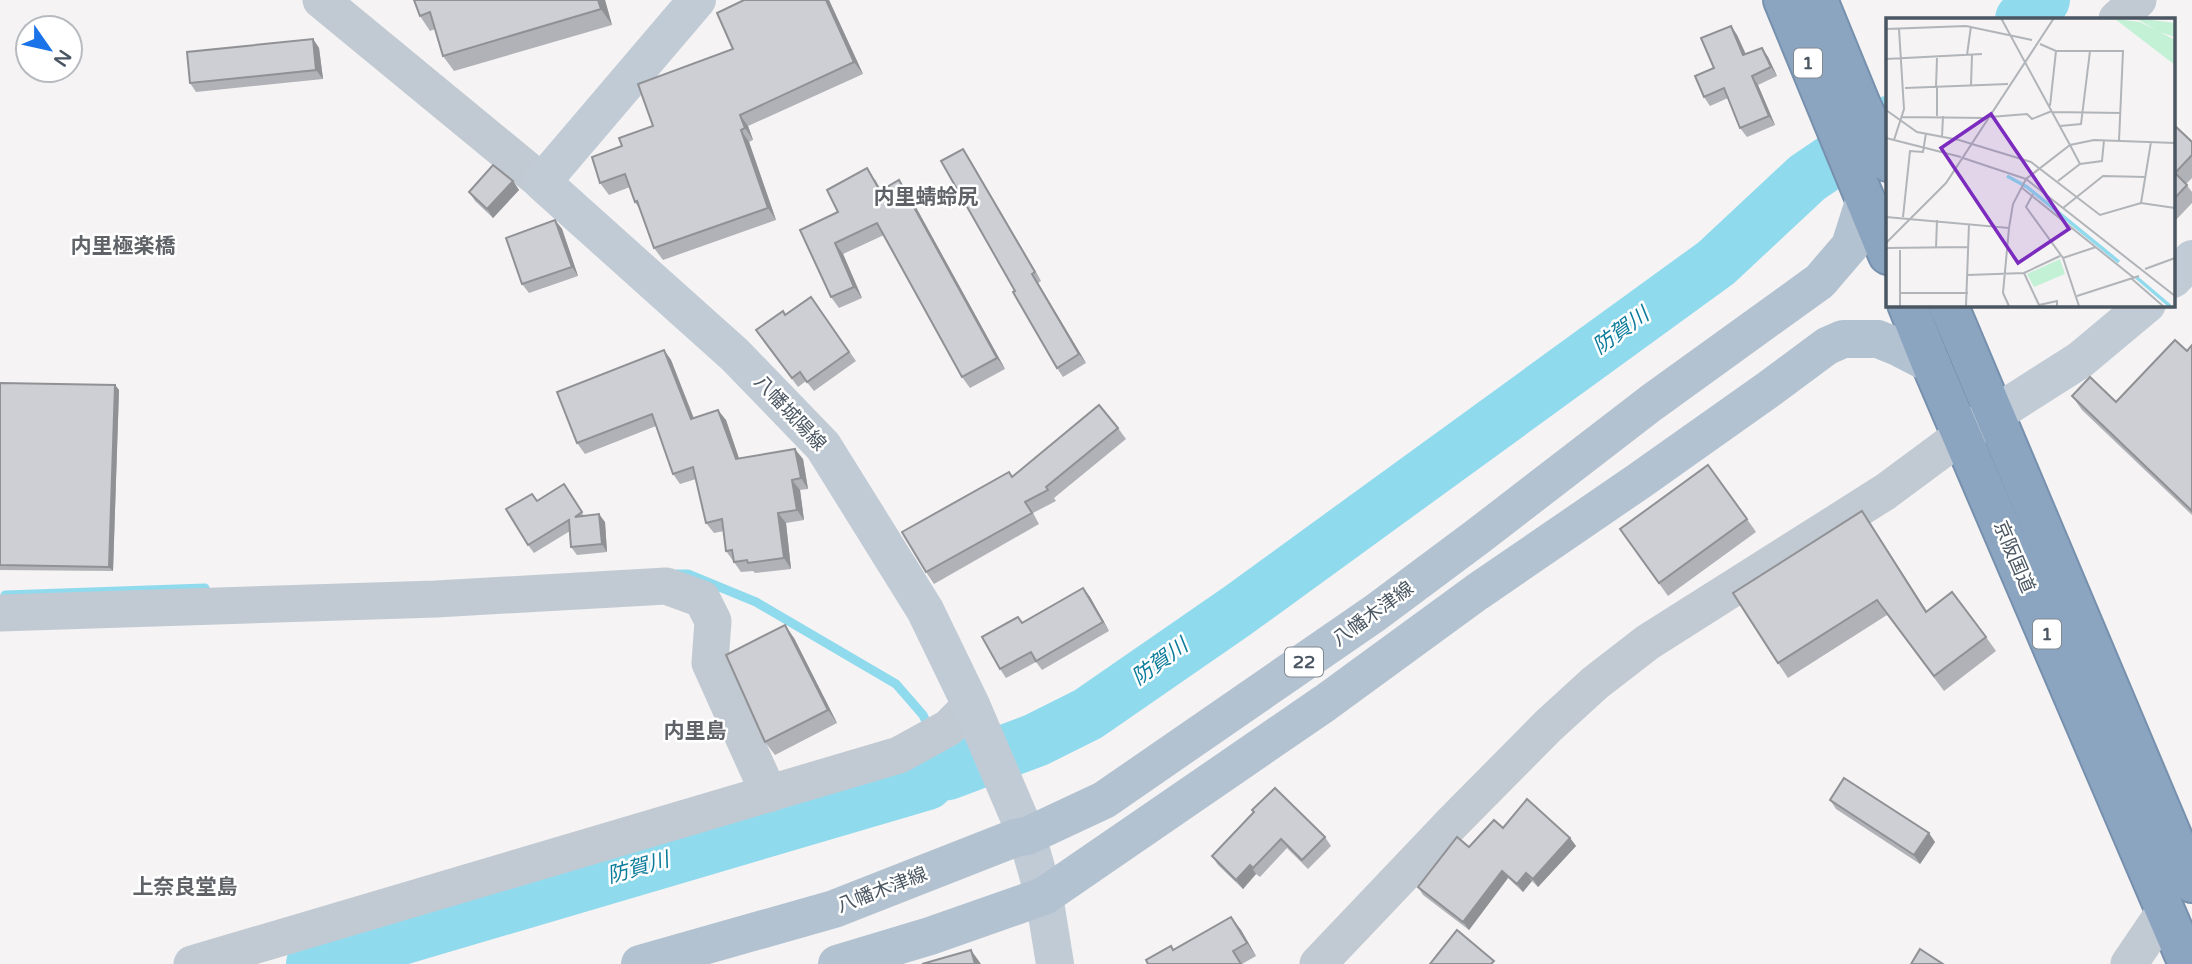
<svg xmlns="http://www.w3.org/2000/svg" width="2192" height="964" font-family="'Varela Round','Noto Sans JP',sans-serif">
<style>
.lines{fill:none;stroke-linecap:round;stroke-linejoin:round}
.stream{stroke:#90daee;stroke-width:9}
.river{stroke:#90daee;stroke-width:54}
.highway-casing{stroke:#7690ad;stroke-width:42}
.street{stroke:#c1cad2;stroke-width:37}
.secondary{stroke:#c1cbd6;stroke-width:38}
.primary{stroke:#b3c2d1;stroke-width:38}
.highway{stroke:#8ba5c1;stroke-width:38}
.wall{fill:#b0b2b7}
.shaded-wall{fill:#909195}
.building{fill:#cdcfd5;stroke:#909195;stroke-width:2}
.labels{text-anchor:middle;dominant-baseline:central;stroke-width:5;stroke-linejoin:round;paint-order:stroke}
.shield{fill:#fff;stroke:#808990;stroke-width:2}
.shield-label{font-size:18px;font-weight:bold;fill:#4a5661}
.street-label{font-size:19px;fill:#4a5661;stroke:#fff}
.neighbourhood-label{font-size:21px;font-weight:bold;fill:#5f6368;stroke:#fff}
.water-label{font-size:21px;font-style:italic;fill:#0c7c9b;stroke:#fff}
.inset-river{fill:none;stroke:#90daee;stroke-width:3.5}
.inset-road{fill:none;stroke:#b1b4b9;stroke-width:2}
.view{fill:#7b2cbf;fill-opacity:0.15;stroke:#7b2cbf;stroke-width:3.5}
.inset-edge{fill:none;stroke:#4a5661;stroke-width:3.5}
</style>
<rect width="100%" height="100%" fill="#f5f3f3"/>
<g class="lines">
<!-- stream -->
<g class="stream">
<polyline points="677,574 688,574 756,602 896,684 923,715 930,730"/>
<polyline points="5,595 205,588"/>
<polyline points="935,743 948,773"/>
</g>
<!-- river -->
<g class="river">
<polyline points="2022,19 2043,0"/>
<polyline points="313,964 927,783 932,776 948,773 1036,740 1088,714 1237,611 1716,263 1807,178 1888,123"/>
</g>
<!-- highway casing -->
<g class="highway-casing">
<g id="highway">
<polyline points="1783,0 1888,255"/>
<polyline points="1818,0 1861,105 1888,162"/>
<polyline points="1907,304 1931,364 2188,964"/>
<polyline points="1948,304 2192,883"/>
</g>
</g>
<!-- street -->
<g class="street">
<polyline points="321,0 542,182"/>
<polyline points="2117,19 2138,0"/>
<polyline points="0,613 436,599 666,586 702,599 713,621 710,663 769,794"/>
<polyline points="192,964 899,755 948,728 971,705"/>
<polyline points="1318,964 1453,822 1548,726 1595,683 1648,642 1885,492 1962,435"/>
<polyline points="2129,964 2165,911"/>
</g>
<!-- secondary -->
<g class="secondary">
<polyline points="697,0 542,182 735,355 823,446 925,610 971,705 1027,836 1044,896 1055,964"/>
<polyline points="2173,279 2192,259"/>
<polyline points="1967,432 2080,360 2147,304"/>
</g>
<!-- primary -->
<g class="primary">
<polyline points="640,964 834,909 1015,838 1027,836 1104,800 1375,613 1477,537 1651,403 1820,281 1850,246 1865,199"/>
<polyline points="837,964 930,936 1044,896 1325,703 1477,592 1639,481 1769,389 1827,346 1843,339 1878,339 1900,348 1931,364"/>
</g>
<!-- highway -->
<use href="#highway" class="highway"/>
</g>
<!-- wall -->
<g class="wall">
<polygon points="414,0 605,0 612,25 454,71 443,56 435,29 430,31 420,16"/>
<polygon points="829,0 863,74 748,126 753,140 749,142 776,220 663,260 654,248 641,211 635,202 630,187 609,195 600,183 622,146 653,126 733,49"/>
<polygon points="1731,26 1737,35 1746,54 1762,48 1768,57 1777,76 1758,85 1775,125 1747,137 1740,128 1728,98 1710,106 1704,97 1714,68"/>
<polygon points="313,39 319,48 323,79 196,92 190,83"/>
<polygon points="2173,124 2192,142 2192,178 2186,184 2192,192 2192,203 2173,223"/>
<polygon points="969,158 1041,281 1038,283 1086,363 1063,377 1057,368 1015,291"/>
<polygon points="875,179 881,190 907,191 1005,369 970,388 962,377 884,235 843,254 862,298 839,308 831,297 838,212"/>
<polygon points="513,181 519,190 493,218 475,201 469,192"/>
<polygon points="555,220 562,229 578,276 529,293 522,284"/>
<polygon points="811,297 856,361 814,391 806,381 798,387 756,330 785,315"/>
<polygon points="2192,345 2192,515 2082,410 2072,396 2116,402 2187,351"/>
<polygon points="664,350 671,360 694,418 726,420 739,459 803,459 808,489 800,490 804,520 786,523 791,569 755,573 753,571 741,572 726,551 724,531 714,533 706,523 696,479 680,484 673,474 656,426 585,454 577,443"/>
<polygon points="0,383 115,385 119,390 113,571 0,570"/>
<polygon points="1118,428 1126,439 1054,498 1056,501 1033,513 1039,524 934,584 926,572 1013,477"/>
<polygon points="570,492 584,516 605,522 607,552 577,555 571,547 570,531 534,553 528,545 537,501"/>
<polygon points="1862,511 1927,612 1986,637 1996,651 1944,691 1887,615 1788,678 1778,663"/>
<polygon points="1747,519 1756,532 1668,596 1620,529"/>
<polygon points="1083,588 1090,597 1109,631 1042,670 1036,662 1006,678 1000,669 1018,617 1022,622"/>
<polygon points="794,638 837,723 775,755 765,742"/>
<polygon points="1830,800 1935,842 1920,864 1836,809"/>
<polygon points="1253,812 1325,837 1331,846 1308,869 1287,848 1260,877 1256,874 1243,889 1218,865 1212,856"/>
<polygon points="1503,828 1570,838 1576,846 1538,887 1532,881 1523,892 1508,878 1469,930 1423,895 1418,887 1469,847"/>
<polygon points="1231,917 1241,930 1256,956 1242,964 1148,964"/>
</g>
<!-- shaded-wall -->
<g class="shaded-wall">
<polygon points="598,0 605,0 612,25 601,9"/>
<polygon points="826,0 829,0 863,74 854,62"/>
<polygon points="1731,26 1737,35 1750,64 1743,55"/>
<polygon points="313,39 319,48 323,79 316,70"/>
<polygon points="1762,48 1768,57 1777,76 1771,67"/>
<polygon points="1752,76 1758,85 1775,125 1769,116"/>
<polygon points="740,115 748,126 753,140 745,128"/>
<polygon points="741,130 749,142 776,220 768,208"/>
<polygon points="963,149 969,158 1041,281 1035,272"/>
<polygon points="899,180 907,191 1005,369 997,358"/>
<polygon points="513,181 519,190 493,218 487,209"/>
<polygon points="555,220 562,229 578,276 572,267"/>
<polygon points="835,243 843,254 862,298 854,287"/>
<polygon points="1032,274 1038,283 1086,363 1079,354"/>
<polygon points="664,350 671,360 698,430 691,419"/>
<polygon points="115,385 119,390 113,571 109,567"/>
<polygon points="718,410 726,420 743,470 736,459"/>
<polygon points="795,449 803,459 808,489 801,478"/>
<polygon points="792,480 800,490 804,520 797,510"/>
<polygon points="1862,511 1872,526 1937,627 1926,612"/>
<polygon points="778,513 786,523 791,569 784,558"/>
<polygon points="599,514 605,522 607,552 602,544"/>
<polygon points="1083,588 1090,597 1109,631 1103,622"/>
<polygon points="785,625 794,638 837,723 828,710"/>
<polygon points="1929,833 1935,842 1920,864 1914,855"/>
<polygon points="1570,838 1576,846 1538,887 1533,879"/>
<polygon points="1250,865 1256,874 1243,889 1236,880"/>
<polygon points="1502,871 1508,878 1469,930 1463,922"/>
<polygon points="1526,873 1532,881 1523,892 1517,884"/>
<polygon points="1231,917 1241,930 1256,956 1247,943"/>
<polygon points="971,950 981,964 975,964"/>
</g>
<!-- building -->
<g class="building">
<polygon points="414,0 598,0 601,9 443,56 430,12 420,16"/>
<polygon points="744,0 826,0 854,62 740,115 745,128 741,130 768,208 654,248 637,201 635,202 625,174 600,183 592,157 622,146 619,138 653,126 638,84 733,49 717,13"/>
<polygon points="1731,26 1743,55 1762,48 1771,67 1752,76 1769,116 1740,128 1724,88 1704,97 1695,76 1714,68 1701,38"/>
<polygon points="313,39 316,70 190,83 187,52"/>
<polygon points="2173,124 2192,142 2192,155 2175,173 2187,185 2173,200"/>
<polygon points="963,149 1035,272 1032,274 1079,354 1057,368 1013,292 1015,291 941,161"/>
<polygon points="493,165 513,181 487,209 469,192"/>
<polygon points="867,168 880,191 899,180 997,358 962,377 877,223 835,243 854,287 831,297 800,230 838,212 827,190"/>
<polygon points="555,220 572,267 522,284 506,238"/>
<polygon points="811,297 849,352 807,382 800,372 792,378 756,330 783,311 785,315"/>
<polygon points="2175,340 2187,351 2192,345 2192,511 2072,396 2090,377 2116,402"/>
<polygon points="664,350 691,419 718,410 736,459 795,449 801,478 792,480 797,510 778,513 784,558 748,563 747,560 734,562 732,550 726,551 722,519 706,523 693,467 673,474 652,414 577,443 557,392"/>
<polygon points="0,383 115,385 109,567 0,565"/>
<polygon points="1099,405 1118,428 1046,487 1048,490 1025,502 1032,513 926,572 902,532 1009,472 1012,477"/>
<polygon points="1708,465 1747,519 1659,583 1620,529"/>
<polygon points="564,484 582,512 575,517 599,514 602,544 571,547 569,520 528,545 506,509 532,494 537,501"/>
<polygon points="1862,511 1926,612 1952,592 1986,637 1934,676 1877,600 1778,663 1733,593"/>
<polygon points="1083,588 1103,622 1036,661 1031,652 1000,669 982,637 1018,617 1022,623"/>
<polygon points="785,625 828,710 765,742 726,655"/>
<polygon points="1844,778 1929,833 1914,855 1830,800"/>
<polygon points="1275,788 1325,837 1302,860 1281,839 1253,868 1250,865 1236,880 1212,856 1254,812 1252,810"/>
<polygon points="1527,799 1570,838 1533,879 1526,873 1517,884 1502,871 1463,922 1418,887 1457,837 1469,847 1494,820 1503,828"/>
<polygon points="1231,917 1247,943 1233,951 1241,964 1148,964 1146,960 1171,946 1173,950"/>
<polygon points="1457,930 1494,961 1491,964 1430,964"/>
<polygon points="1920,949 1943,964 1911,964"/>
<polygon points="971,950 975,964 922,964"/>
</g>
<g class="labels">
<!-- shield labels -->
<g class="shield">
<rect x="1794" y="48.5" width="28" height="29" rx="5"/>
<rect x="2033" y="619.5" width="28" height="29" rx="5"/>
<rect x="1285" y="647.5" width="38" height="29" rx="5"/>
</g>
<g class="shield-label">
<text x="1808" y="63">1</text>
<text x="2047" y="634">1</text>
<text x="1304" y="662">22</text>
</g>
<!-- street labels -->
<g class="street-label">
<text transform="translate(790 413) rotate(47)">八幡城陽線</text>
<text transform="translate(2014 557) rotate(67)">京阪国道</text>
<text transform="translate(1373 614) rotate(-36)">八幡木津線</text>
<text transform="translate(882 890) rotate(-21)">八幡木津線</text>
</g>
<!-- neighbourhood labels -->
<g class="neighbourhood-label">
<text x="926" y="197">内里蜻蛉尻</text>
<text x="123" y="246">内里極楽橋</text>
<text x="695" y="731">内里島</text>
<text x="185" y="887">上奈良堂島</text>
</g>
<!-- water labels -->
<g class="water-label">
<text transform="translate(1621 331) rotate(-36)">防賀川</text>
<text transform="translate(1160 662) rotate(-36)">防賀川</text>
<text transform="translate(638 868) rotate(-16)">防賀川</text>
</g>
</g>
<!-- overview -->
<g transform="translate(1886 18)">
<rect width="289" height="289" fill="#f5f3f3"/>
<path d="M250 0 289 5V19L273 14ZM229 1 254 4 289 22V47Z" fill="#c3f1d5"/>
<path d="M174 241 179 256 148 269 141 256Z" fill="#c3f1d5"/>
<path class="inset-river" d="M121 158 141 169 233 244M250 259 284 288"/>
<path class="inset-road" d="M115 0 184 127M0 11 80 8 146 22M154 26 170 33H237L233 123M81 37 85 8M0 41 96 36M85 67 86 37M50 69 51 40M51 69V98M19 70 122 66M164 88 170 33M0 92 31 114 73 122 145 144 214 197 255 185 289 190M166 94 235 95M16 99 100 100M104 99 141 96 146 101 166 93M174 108 195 106 204 33M56 119 57 98M0 120 75 139M8 122 18 91 13 11M184 127 194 146M77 140 140 161 289 278M172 163 194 146 216 143 218 122M135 169 248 260M147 176 140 189 177 240 193 288M255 185 265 124M177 190 217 158 259 159M0 199 123 210 127 186 140 161 184 127 208 122 289 125M17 199 24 133 37 134 40 115M123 210 117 275 123 288M0 225 60 165 168 0M0 230 82 229M50 230 51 202M14 232V288M177 240 210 229M259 251 289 240M138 255 153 287 171 283V288M82 257 138 255 174 238M246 261 277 288M14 275H82M191 278 253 258M80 288 83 206"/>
<path class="view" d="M105 96 183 211 132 245 55 130Z"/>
<rect width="289" height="289" class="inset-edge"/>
</g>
<!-- north arrow -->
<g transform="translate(49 49) rotate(124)"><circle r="33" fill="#ffffff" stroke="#b7bbc0" stroke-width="2"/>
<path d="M0-5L12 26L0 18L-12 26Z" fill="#1a73e8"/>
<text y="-10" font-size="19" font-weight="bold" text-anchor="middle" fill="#4a5661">N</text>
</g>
</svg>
